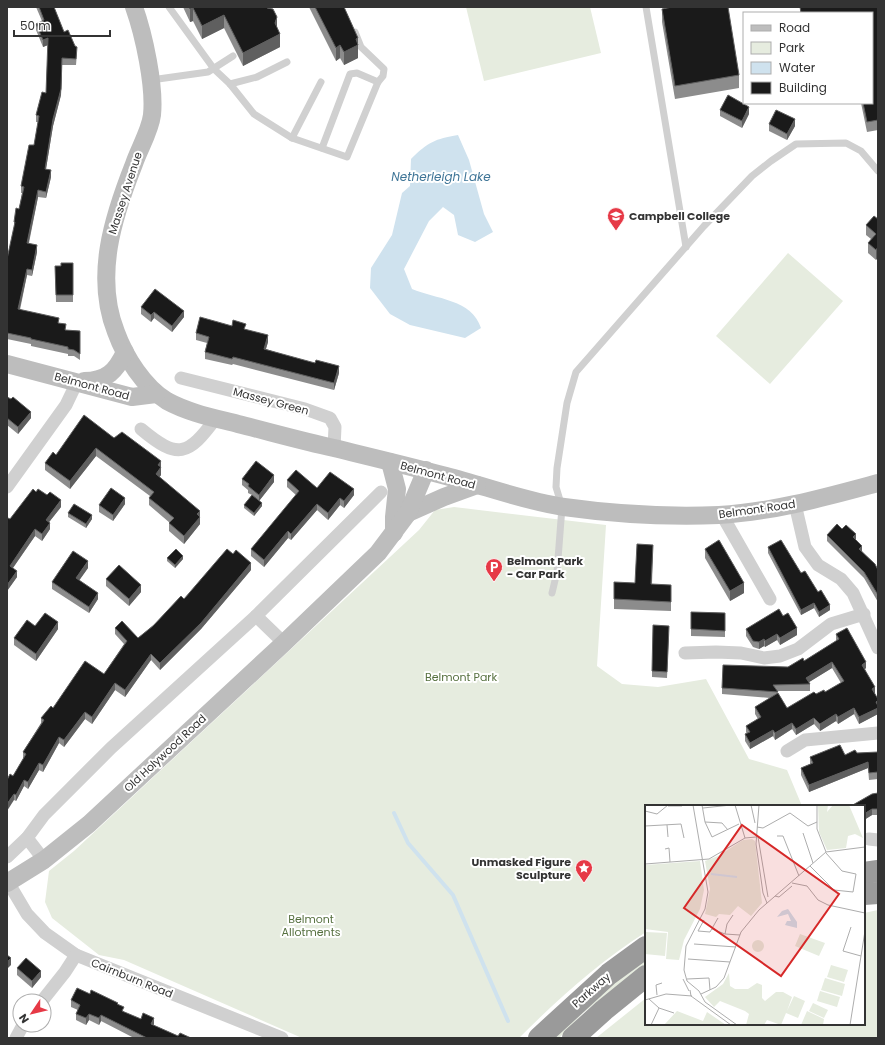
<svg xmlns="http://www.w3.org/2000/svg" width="885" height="1045" font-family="Poppins,sans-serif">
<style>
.green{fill:#e6ecdf}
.water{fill:#cfe2ee}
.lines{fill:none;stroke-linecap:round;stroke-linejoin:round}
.stream{stroke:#cfe2ee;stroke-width:4}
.lane{stroke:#d0d0d0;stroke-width:7}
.street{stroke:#d0d0d0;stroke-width:13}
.secondary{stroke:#bdbdbd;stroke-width:18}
.highway{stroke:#9a9a9a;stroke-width:22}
.wall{fill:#8c8c8c;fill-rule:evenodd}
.shaded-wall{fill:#5f5f5f}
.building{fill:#1a1a1a;stroke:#5f5f5f}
.labels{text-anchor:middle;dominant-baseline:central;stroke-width:4;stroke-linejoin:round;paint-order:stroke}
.street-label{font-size:11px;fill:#333;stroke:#fff}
.poi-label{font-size:11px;font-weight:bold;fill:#333;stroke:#fff;text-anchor:start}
.park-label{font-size:11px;fill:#56703f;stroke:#fff}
.water-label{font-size:12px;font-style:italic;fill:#3f7597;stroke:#fff}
.inset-river{fill:none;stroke:#cfe2ee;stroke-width:2}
.inset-road{fill:none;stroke:#adadad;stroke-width:1}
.view{fill:#d62828;fill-opacity:0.15;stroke:#d62828;stroke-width:2}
.inset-edge{fill:none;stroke:#333;stroke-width:2}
</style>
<rect width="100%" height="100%" fill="#fff"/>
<!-- green -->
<g class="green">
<polygon points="466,7 590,7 601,53 484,81"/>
<polygon points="788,253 843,301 770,384 716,336"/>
<path d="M454 507 606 525 597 666 622 684 658 687 706 679 749 759 787 770 802 806H646V932C599 962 558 999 519 1038H302L124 960 99 955 52 918 45 902 49 871 74 851 419 530 435 510Z"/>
<polygon points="878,910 878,1038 596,1038 646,998 646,1024 864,1024 864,913"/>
<polygon points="646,953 646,963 583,1013 559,1038 549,1038"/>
</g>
<!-- water -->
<path class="water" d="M458 135 469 160 484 214 493 232 475 242 458 235 454 215 443 207 429 221 404 269 412 289C435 299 472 299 481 328L465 338 410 325 390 314 370 288 371 268 392 235 402 193 410 186 411 159C428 142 435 139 458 135Z"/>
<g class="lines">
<!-- stream -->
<polyline class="stream" points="394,813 408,843 453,895 508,1021"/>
<!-- lane -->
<g class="lane">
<polyline points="169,7 214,69 230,84 254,114 292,138 347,157 378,82 383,76 384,69 361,47 355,32"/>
<polyline points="646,7 686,247"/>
<polyline points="151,80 208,72 233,56"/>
<polyline points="230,84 257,77 287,62"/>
<polyline points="292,138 321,82"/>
<polyline points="322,148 350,74 357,73 378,82"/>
<polyline points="552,593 557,572 562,507 556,487 557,468 567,403 576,372 704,226 752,176 771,161 796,144 846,143 861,151 878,171"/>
</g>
<!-- street -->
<g class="street">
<polyline points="181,378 305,409 330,418 335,427 334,448"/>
<path d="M141 429C178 460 188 456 216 418"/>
<polyline points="7,487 66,405 77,382"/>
<polyline points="795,504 805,547 818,565 841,579 853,593 878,648"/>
<polyline points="722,515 770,599"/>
<polyline points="256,616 284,643"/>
<polyline points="685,653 716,652 741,653 764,658 780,656 798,649 831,624 864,614"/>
<polyline points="787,751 805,740 878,733"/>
<polyline points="27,838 44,860"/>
<polyline points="869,839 878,840"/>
<polyline points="7,857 27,838 44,815 111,748 256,616 381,492"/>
<polyline points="8,882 27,914 45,933 76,955 282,1038"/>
<polyline points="42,1001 65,972 76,955"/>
<polyline points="16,1038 23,1025"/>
</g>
<!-- secondary -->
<g class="secondary">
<path d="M134 7C144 35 155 86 152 115 150 131 139 149 134 164 113 217 94 276 116 332 125 357 144 387 167 401 189 413 215 418 238 424 270 432 302 441 334 448 371 457 409 466 446 476 485 486 524 501 564 507 614 514 668 517 719 515 773 512 826 497 878 483"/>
<polyline points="7,364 132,397 156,394"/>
<path d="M84 381C107 381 116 371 125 352"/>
<polyline points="390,462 397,489 394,517 394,533"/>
<polyline points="408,513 444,497 477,485"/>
<polyline points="7,883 44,860 89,824 284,643 378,553 408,513 426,470"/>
</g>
<!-- highway -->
<g class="highway">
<polyline points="864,873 878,871"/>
<polyline points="864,894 878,893"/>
<polyline points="539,1038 609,974 646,947"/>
<polyline points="573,1038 604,1010 646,976"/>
</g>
</g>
<!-- wall -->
<g class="wall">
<polygon points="36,7 54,7 64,32 77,53 76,65 62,65 61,95 53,126 46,169 51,177 46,198 38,197 29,243 37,252 32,276 27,275 20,310 59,323 66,330 80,331 80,360 74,356 68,356 68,354 31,346 31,344 7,339 7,259 14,228 14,222 19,209 22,193 21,193 21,186 34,145 38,122 36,122 36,115 46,93 48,45 43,47 36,30 36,24 42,21"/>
<polygon points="183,7 267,7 277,28 280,47 243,66 224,28 202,39 193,21 190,22"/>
<polygon points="309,7 344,7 358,38 358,58 344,65 340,58 336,61"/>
<polygon points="800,7 878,7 878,130 867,132 861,103 872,103 872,13 800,13"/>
<polygon points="662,9 739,75 739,88 675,99 662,22"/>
<polygon points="720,110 749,114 742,128 720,116"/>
<polygon points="769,124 795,126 787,140 769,131"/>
<polygon points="878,219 878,257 876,260 868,253 868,243 871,239 866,235 866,225"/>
<polygon points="73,263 73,302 56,302 55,266 61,266"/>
<polygon points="141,307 184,317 172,332 154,318 151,322 141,314"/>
<polygon points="246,329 268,342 266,349 339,373 334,390 233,364 232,365 205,359 205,352 207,343 196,340 196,333"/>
<polygon points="7,397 31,418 18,434 7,425"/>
<polygon points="114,438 161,461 161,475 159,477 200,516 200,524 184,544 169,531 169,523 170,523 149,505 149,498 150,496 96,456 70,489 45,470 45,463 56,455"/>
<polygon points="242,479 274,482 259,501 262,506 254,516 244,508 244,505 252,495 248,493 248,490 242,485"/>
<polygon points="287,480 317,488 354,495 344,508 340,505 328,520 317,510 291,540 288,538 264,567 251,556 251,549 296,495 287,487"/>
<polygon points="125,504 113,521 99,512 99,505"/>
<polygon points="61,507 49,522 50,529 42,541 35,536 13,568 17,577 7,591 7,520"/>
<polygon points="68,513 92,519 86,528 68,517"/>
<polygon points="827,535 856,540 862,551 878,570 878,602 864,578 827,541"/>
<polygon points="768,547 801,573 818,592 830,610 819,617 814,608 801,615 768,553"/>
<polygon points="705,549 744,593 730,601 705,558"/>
<polygon points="653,555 652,584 671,594 671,611 614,609 614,599 635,583"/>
<polygon points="167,558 183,559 175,568 167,561"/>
<polygon points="88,568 79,580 98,599 89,613 52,589 52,582"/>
<polygon points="251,570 201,629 160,670 151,660 125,697 115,690 92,724 85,719 64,747 59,743 43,772 39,770 28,789 24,786 16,801 14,800 7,780 13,776 23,759 23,752 41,723 41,718 53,708 104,674 124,644 115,634 115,628 138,638 184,599"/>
<polygon points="106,579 141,592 129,606 106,586"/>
<polygon points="691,612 725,613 725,637 691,636"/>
<polygon points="783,616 797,635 780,645 777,640 765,647 764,646 759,649 753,647 746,636 746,629"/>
<polygon points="35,626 58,629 36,661 14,645 14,638"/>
<polygon points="669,633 667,678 652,677 652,671"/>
<path d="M836 634 866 668 865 669 875 693H874L878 699V714L859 724 854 714 838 724 836 721 820 731 814 724 796 735 792 729 775 740 773 736 750 749 745 741V734H747L746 732V726L758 719 755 714V707L770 698 722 694V688L788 667 804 661 836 641ZM832 668 841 683 825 692 816 694 787 708 778 694 777 691H810V684L809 682Z"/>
<polygon points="878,752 878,779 869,780 868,768 809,792 801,775 801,768 810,764 810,757 845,755"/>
<polygon points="878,793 878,815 872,815 864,820 864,806"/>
<polygon points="17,968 41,977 32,988 17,975"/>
<polygon points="90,994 118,1004 124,1012 178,1036 191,1038 134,1038 101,1021 99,1025 89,1020 86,1025 76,1020 76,1014 78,1010 71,1007 71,1000"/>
</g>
<!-- shaded-wall -->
<g class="shaded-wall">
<polygon points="193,8 193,21 190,22 190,9"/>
<polygon points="224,15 224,28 202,39 202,26"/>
<polygon points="277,17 277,30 275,23"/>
<polygon points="280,34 280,47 243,66 243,53"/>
<polygon points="48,38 48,45 43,47 43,40"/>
<polygon points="358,38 358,58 344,65 344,52 356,39"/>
<polygon points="340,45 340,58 336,61 336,48"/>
<polygon points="62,65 61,95 53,126 45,175 45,169"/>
<polygon points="749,107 749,114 742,128 742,121"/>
<polygon points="795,119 795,126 787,140 787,134"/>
<polygon points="51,170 51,177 46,198 46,192"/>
<polygon points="38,190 38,197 27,250 27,243"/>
<polygon points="37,245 37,252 32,276 32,270"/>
<polygon points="878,247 878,257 876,260 876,250"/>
<polygon points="27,269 27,275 18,316 18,309"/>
<polygon points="184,311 184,317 172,332 172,326"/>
<polygon points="154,312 154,318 151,322 151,315"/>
<polygon points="268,335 268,342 264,355 264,349"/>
<polygon points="339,366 339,373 334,390 334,383"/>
<polygon points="31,412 31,418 18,434 18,427"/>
<polygon points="96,448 96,456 70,489 70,481"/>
<polygon points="161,461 161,475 156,482 156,474 158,465"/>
<polygon points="274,475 274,482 259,501 259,495"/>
<polygon points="354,489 354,495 344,508 344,501"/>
<polygon points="125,498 125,504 113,521 113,515"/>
<polygon points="340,498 340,505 328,520 328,513"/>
<polygon points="61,500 61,507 46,526 46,520"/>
<polygon points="262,503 262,506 254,516 254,513"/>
<polygon points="317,504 317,510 291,540 291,534"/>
<polygon points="200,511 200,524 184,544 184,536 197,514"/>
<polygon points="92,515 92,519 86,528 86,524"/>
<polygon points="50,523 50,529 42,541 42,534"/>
<polygon points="35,529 35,536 10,572 10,566"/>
<polygon points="288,531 288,538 264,567 264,560"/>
<polygon points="856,534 856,541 853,537"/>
<polygon points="862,546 862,552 859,549"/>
<polygon points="183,556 183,559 175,568 175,565"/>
<polygon points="88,561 88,568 76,585 76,578"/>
<polygon points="251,563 251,570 201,629 160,670 160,663"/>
<polygon points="17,571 17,577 7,591 7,585"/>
<polygon points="744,583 744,593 730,601 730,591"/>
<polygon points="141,585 141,592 129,606 129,599"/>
<polygon points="98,593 98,599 89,613 89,607"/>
<polygon points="814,603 814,608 801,615 801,610"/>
<polygon points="830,605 830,610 819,617 819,612"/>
<polygon points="58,622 58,629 36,661 36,654"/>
<polygon points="797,628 797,635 780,645 780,638"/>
<polygon points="777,634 777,640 765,647 765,641"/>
<polygon points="764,639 764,646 759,649 759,642"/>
<polygon points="151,654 151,660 125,697 125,690"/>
<polygon points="832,662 832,668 806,684 806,678"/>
<polygon points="866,662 866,668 862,671 862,665"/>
<polygon points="115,683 115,690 92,724 92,717"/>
<polygon points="875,687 875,693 872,695 872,689"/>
<polygon points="854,708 854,714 838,724 838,717"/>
<polygon points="878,708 878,714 859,724 859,717"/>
<polygon points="85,712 85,719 64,747 64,740"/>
<polygon points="836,714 836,721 820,731 820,724"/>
<polygon points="814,718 814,724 796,735 796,729"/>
<polygon points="792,723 792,729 775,740 775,733"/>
<polygon points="773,730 773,736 750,749 750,743"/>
<polygon points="59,737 59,743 43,772 43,765"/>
<polygon points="868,762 868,768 809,792 809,785"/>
<polygon points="39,763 39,770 28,789 28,782"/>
<polygon points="24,780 24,786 16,801 16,795"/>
<polygon points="14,794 14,800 7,811 7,804"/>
<polygon points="872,809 872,815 864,820 864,814"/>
<polygon points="11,958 11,965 7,969 7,962"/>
<polygon points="41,971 41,977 32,988 32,981"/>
<polygon points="89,1014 89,1020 86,1025 86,1018"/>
<polygon points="101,1015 101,1021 99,1025 99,1018"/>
<polygon points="154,1018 154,1025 151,1024"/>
</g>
<!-- building -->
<g class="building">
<polygon points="39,7 54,7 64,32 68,30 75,46 77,47 76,59 62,58 61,89 53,119 45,169 51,170 46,192 38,190 27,243 37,245 32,270 27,269 18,309 59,318 58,323 66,324 65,330 80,331 80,354 74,350 68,349 68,347 31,339 31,338 7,333 7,259 15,222 14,222 16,208 19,209 24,187 21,186 29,145 34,145 39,116 36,115 42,92 46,93 48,38 43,40 36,24 44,20"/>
<polygon points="189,7 267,7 267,8 273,9 277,17 275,23 280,34 243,53 224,15 202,26 193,8 190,9"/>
<polygon points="315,7 344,7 358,38 356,39 358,45 344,52 340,45 336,48"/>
<polygon points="672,7 728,7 739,75 675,86 662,9"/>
<polygon points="800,7 878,7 878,120 867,122 863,103 872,103 872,13 801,13"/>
<polygon points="728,95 749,107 742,121 720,110"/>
<polygon points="776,110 795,119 787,134 769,124"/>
<polygon points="874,216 878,219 878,247 876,250 868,243 876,234 866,225"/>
<polygon points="61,263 73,263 73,295 56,295 55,266 61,266"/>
<polygon points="155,289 184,311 172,326 154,312 151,315 141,307"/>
<polygon points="200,317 232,326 233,320 246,324 244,329 268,335 264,349 315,363 316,360 339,366 334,383 233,357 232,359 205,352 209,337 196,333"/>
<polygon points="7,397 11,399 13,397 31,412 18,427 7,418"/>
<polygon points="84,415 114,438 122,432 161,461 158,465 161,467 156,474 200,511 197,514 200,517 184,536 169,523 174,518 149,498 154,492 96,448 70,481 45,463 53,452 56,455"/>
<polygon points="256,461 274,475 259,495 248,486 249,484 242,479"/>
<polygon points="296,470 317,488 330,472 354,489 344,501 340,498 328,513 317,504 291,534 288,531 264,560 251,549 299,491 287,480"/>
<polygon points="111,488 125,498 113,515 99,505"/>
<polygon points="33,489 36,492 38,489 47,495 50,492 61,500 46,520 50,523 42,534 35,529 10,566 17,571 7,585 7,520 8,518 10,519"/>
<polygon points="252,495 262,503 254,513 244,505"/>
<polygon points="74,504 92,515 86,524 68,513"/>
<polygon points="837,524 842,529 846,525 856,534 853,537 862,546 859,549 875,564 878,570 878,595 864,572 827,535"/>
<polygon points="719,540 744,583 730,591 705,549"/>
<polygon points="781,540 801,573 805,571 818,592 821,590 830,605 819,612 814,603 801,610 768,547"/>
<polygon points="637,544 653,545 651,584 671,585 671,602 614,599 614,582 635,583"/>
<polygon points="176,549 183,556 175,565 167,558"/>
<polygon points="227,549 233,554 236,550 251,563 201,623 160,663 151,654 125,690 115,683 92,717 85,712 64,740 59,737 43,765 39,763 28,782 24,780 16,795 14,794 7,804 7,780 10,774 13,776 26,754 23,752 44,720 41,718 51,706 53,708 85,661 104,674 127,641 115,628 122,621 138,638 153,626 181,596 184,599"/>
<polygon points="73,551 88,561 76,578 98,593 89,607 52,582"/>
<polygon points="119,565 141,585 129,599 106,579"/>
<polygon points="779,609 783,616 788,613 797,628 780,638 777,634 765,641 764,639 759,642 753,641 746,629"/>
<polygon points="691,612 725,613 725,631 691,629"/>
<polygon points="45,613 58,622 36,654 14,638 27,620 35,626"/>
<polygon points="653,625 669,626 667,672 652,671"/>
<polygon points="847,628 866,662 862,665 875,687 872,689 878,699 878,700 876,702 878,706 878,708 859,717 854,708 838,717 836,714 820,724 814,718 796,729 792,723 775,733 773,730 750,743 745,734 750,732 746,726 761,717 755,707 778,693 787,708 814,692 816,694 824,690 825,692 844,681 832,662 806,678 810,684 773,685 778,692 722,688 723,665 788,667 803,658 804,661 839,639 836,634"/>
<polygon points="840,745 845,755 855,750 857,753 878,752 878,772 869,773 868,762 809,785 801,768 813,763 810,757"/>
<polygon points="878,793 878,809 872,809 864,814 864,806 851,806 872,794"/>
<polygon points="7,955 11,958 7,962"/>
<polygon points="26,958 41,971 32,981 17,968"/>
<polygon points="77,988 90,994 91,990 118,1003 117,1004 124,1007 122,1011 141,1019 143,1013 154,1018 151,1024 178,1036 180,1033 191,1038 147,1038 101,1015 99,1018 89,1014 86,1018 76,1014 80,1005 71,1000"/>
</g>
<!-- icons -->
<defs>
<g id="school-pin" transform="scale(0.9)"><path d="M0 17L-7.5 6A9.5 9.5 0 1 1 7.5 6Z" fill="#e63946" stroke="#fff"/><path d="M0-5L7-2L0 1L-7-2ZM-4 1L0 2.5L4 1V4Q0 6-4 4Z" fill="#fff"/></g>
<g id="parking-pin" transform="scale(0.9)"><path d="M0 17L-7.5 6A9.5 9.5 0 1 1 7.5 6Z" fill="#e63946" stroke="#fff"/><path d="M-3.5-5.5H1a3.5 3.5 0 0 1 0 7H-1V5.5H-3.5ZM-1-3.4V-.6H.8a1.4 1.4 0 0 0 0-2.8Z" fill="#fff"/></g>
<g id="sight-pin" transform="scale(0.9)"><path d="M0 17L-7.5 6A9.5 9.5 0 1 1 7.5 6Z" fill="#e63946" stroke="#fff"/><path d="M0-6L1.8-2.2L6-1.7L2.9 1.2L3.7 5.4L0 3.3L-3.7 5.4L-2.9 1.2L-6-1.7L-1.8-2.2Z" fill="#fff"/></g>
</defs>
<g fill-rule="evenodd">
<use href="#school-pin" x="616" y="216"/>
<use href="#parking-pin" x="494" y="567"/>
<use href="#sight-pin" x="584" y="868"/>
</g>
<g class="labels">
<!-- street labels -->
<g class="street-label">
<text transform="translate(125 193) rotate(-72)">Massey Avenue</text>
<text transform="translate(92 386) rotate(15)">Belmont Road</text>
<text transform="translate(271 401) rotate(15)">Massey Green</text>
<text transform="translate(438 475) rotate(15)">Belmont Road</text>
<text transform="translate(757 509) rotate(-8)">Belmont Road</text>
<text transform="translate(165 753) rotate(-43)">Old Holywood Road</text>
<text transform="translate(132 978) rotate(22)">Cairnburn Road</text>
<text transform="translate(591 990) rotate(-41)">Parkway</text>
</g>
<!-- poi labels -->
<g class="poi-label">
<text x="629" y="216">Campbell College</text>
<text x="507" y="561">Belmont Park<tspan x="507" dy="13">- Car Park</tspan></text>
<text x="571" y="862" text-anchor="end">Unmasked Figure<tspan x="571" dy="13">Sculpture</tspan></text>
</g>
<!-- park labels -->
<g class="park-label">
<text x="461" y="677">Belmont Park</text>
<text x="311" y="919">Belmont<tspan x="311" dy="13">Allotments</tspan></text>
</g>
<!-- water labels -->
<g class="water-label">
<text x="441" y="176">Netherleigh Lake</text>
</g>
</g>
<!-- overview -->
<g transform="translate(645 805)">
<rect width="220" height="220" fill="#fff"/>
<path d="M173 0H183L182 7 188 0H204L218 33 210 29 203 31 201 43 182 45 174 27ZM107 34 110 36 117 98 106 111 93 101 85 110 74 109 71 112 60 109 65 84 60 56 73 51 98 35ZM55 56 59 85 55 104 39 135 34 155 21 154 23 127 0 124V60ZM0 127 22 128 20 151 0 149ZM155 129 180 138 174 151 150 141ZM107 141a6 6 0 1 1 12 0a6 6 0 1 1-12 0ZM186 160 203 165 199 177 182 172ZM84 168 85 181 90 184H103L112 178 117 180V193L120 196 131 187H138L147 192 142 206 149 191 160 196 153 213 141 208 136 220 122 215 119 220H101L104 209 100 206 75 196 69 202 60 192 78 179ZM180 173 200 179 197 191 176 185ZM175 186 195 192 192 202 172 196ZM168 198 183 205 179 213 164 206ZM32 206 58 216 62 207 81 220H19ZM162 206 179 214 178 220H156Z" fill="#e6ecdf"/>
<path d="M143 104 152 117V123L140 120 142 116H146L143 109 132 112 137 106Z" fill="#cfe2ee"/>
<path class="inset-river" d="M66 69 92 72"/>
<path class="inset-road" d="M48 0 63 87 60 104 41 141 39 165 42 176 54 186 60 197 92 220M57 0 60 17 67 32 94 19M90 0 100 33M106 0 110 18M114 0 111 39 118 88 122 98M172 0V24L181 47M23 1H37M58 3 86 0M0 6 12 9 23 0M60 17 77 18 83 25M22 20 23 32M0 21 36 19 39 33M112 22 118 23 145 8 163 21 172 17M158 28 168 58M132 31H138L154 71M113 32 123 92M20 44 24 43 25 57M0 59 64 54 100 33 111 32M165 61 189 85 208 87 211 69 197 66 181 48M147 78 162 81 173 95 183 100 220 108M130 91 134 92 147 81M59 115 53 126 65 127 73 113M206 122 198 146 216 151M67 124 80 129 95 130M80 129 82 119 88 110M49 139 91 142M43 154 85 157M38 174 44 186M42 174 64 173 65 185M45 185 46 191 86 220M56 189 71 182 79 173 96 127 114 105 181 47 220 42M12 190 11 180 17 178M4 194 14 203 29 208M0 195 21 189 47 191M6 220 14 203M205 220 220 126"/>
<path class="view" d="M97 20 194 89 136 171 39 103Z"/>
<rect width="220" height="220" class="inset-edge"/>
</g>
<!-- border -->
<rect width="885" height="1045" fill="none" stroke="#333333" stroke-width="16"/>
<!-- legend -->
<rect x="743" y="12" width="130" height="92" fill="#ffffff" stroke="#adadad"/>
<rect x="751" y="25" width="20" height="6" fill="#bdbdbd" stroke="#adadad"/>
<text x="779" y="32" font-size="12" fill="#333333">Road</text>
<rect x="751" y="42" width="20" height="12" fill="#e6ecdf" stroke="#adadad"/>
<text x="779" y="52" font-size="12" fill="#333333">Park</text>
<rect x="751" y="62" width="20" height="12" fill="#cfe2ee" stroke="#adadad"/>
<text x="779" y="72" font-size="12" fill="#333333">Water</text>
<rect x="751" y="82" width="20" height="12" fill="#1a1a1a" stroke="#adadad"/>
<text x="779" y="92" font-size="12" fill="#333333">Building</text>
<!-- north arrow -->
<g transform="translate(32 1013) rotate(235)"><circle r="19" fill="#ffffff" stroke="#adadad"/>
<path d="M0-3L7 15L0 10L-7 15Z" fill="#e63946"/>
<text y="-6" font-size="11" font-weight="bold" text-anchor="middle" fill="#333333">N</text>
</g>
<!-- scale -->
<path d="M14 30v6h96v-6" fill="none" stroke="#333333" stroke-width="2"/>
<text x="20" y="30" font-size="12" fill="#333333" stroke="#ffffff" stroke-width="3" paint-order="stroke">50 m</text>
</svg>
